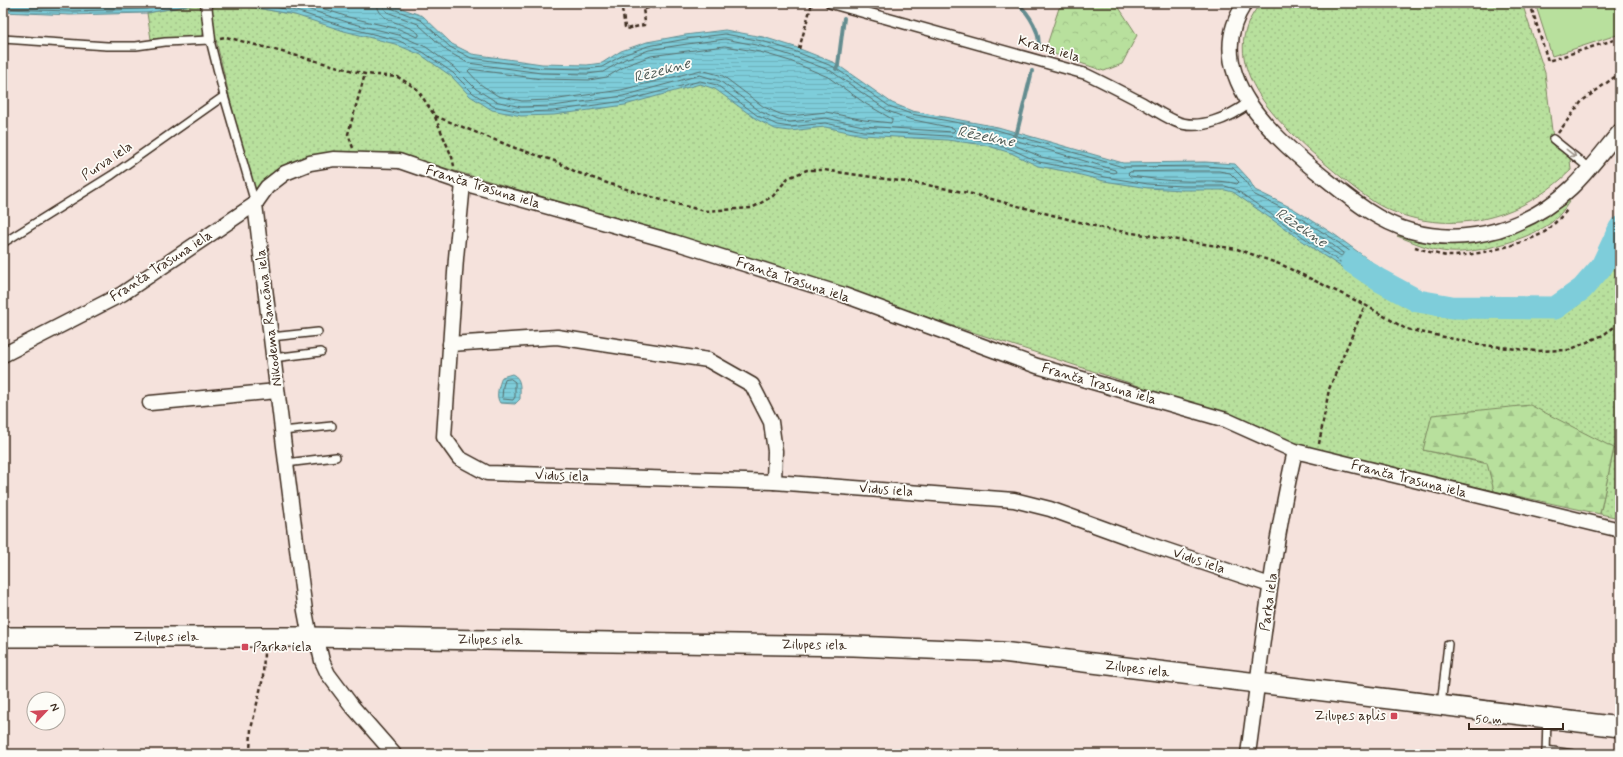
<svg xmlns="http://www.w3.org/2000/svg" width="1623" height="757" font-family="Mynerve,sans-serif">
<style>
.grass{fill:url(#grass-dots);stroke:#7a855e}
.forest{fill:url(#forest-firs);stroke:#7a855e}
.park{fill:url(#park-crowns);stroke:#7a855e}
.pitch{fill:#b8e09d;stroke:#7a855e}
.water{fill:url(#water-rules);stroke:#638c8f}
.lines{fill:none;stroke-linecap:round;stroke-linejoin:round}
.shore{stroke:#566b69;stroke-width:1}
.stream{stroke:#638c8f;stroke-width:4}
.river{stroke:#7ecdda;stroke-width:23}
.service-casing{stroke:#3b2a1e;stroke-width:10}
.pedestrian-casing{stroke:#3b2a1e;stroke-width:13}
.minor-casing{stroke:#3b2a1e;stroke-width:17}
.secondary-casing{stroke:#3b2a1e;stroke-width:22}
.path{stroke:#3b2a1e;stroke-width:2.5;stroke-dasharray:4 3;stroke-linecap:butt}
.service{stroke:#fdfcf7;stroke-width:7}
.pedestrian{stroke:#fdfcf7;stroke-width:10}
.minor{stroke:#fdfcf7;stroke-width:14}
.secondary{stroke:#fdfcf7;stroke-width:19}
.oneway{stroke:#9c938a}
.poi-dot{fill:#d1495b;stroke:#fdfcf7;stroke-width:1.5}
.labels{text-anchor:middle;dominant-baseline:central;stroke-width:3.5;stroke-linejoin:round;paint-order:stroke}
.street-label{font-size:14px;fill:#3b2a1e;stroke:#fdfcf7}
.poi-label{font-size:14px;fill:#3b2a1e;stroke:#fdfcf7;text-anchor:start}
.water-label{font-size:15px;font-style:italic;fill:#4f5b56;stroke:#fdfcf7}
</style>
<defs>
<pattern id="grass-dots" width="8" height="8" patternUnits="userSpaceOnUse"><rect width="8" height="8" fill="#b8e09d"/><path d="M2 2h.1M6 6h.1" fill="none" stroke="#9fc087" stroke-width="1.8" stroke-linecap="round"/></pattern>
<pattern id="forest-firs" width="22" height="20" patternUnits="userSpaceOnUse"><rect width="22" height="20" fill="#b8e09d"/><path d="M5 1l3.5 6h-7zM16 11l3.5 6h-7z" fill="#9fc087"/></pattern>
<pattern id="park-crowns" width="20" height="18" patternUnits="userSpaceOnUse"><rect width="20" height="18" fill="#b8e09d"/><path d="M2 6a3 3 0 1 1 6 0M12 15a3 3 0 1 1 6 0" fill="none" stroke="#9fc087"/></pattern>
<pattern id="water-rules" width="6" height="5" patternUnits="userSpaceOnUse"><rect width="6" height="5" fill="#7ecdda"/><path d="M0 2.5h6" fill="none" stroke="#6eb0bb"/></pattern>
</defs>
<rect width="100%" height="100%" fill="#f5e2dc"/>
<filter id="ink" filterUnits="userSpaceOnUse"><feTurbulence type="fractalNoise" baseFrequency=".025" numOctaves="2"/><feDisplacementMap in="SourceGraphic" scale="8" xChannelSelector="R" yChannelSelector="G"/><feConvolveMatrix kernelMatrix="1 2 1 2 8 2 1 2 1" color-interpolation-filters="sRGB"/></filter>
<g filter="url(#ink)">
<!-- grass -->
<g class="grass">
<polygon points="230,3 295,15 399,23 467,70 690,63 1079,163 1231,179 1427,302 1555,308 1602,266 1620,230 1620,518 1600,514 1614,448 1423,450 1488,464 1494,491 1296,445 1219,412 698,243 391,152 296,168 255,204 212,23 205,33 199,38 151,39 147,13 197,4"/>
<path d="M1261 3H1522L1545 73 1553 139 1570 159 1571 170C1531 209 1479 230 1422 220 1406 217 1388 211 1374 202 1355 190 1339 175 1322 161 1278 124 1211 61 1261 3Z"/>
<path d="M1575 193C1568 203 1562 214 1552 222 1530 239 1477 254 1450 252 1432 251 1413 242 1397 236 1417 239 1439 245 1460 244 1488 243 1529 229 1552 213 1560 208 1567 200 1575 193Z"/>
</g>
<!-- forest -->
<polygon class="forest" points="1530,405 1614,448 1600,514 1494,491 1487,463 1423,450 1432,415"/>
<!-- park -->
<polygon class="park" points="1088,3 1116,3 1137,35 1122,64 1104,71 1045,51 1059,8"/>
<!-- pitch -->
<polygon class="pitch" points="1535,3 1620,3 1620,34 1552,56"/>
<!-- water -->
<g class="water">
<polygon points="3,3 220,3 197,4 147,13 70,15 3,12"/>
<polygon points="230,3 387,3 423,16 452,44 472,54 542,64 587,65 602,63 621,51 647,42 685,35 725,30 763,37 795,47 835,63 892,103 912,111 998,127 1123,163 1205,162 1235,164 1248,178 1255,190 1294,209 1335,235 1388,274 1368,284 1321,254 1233,192 1225,190 1182,190 1148,188 1104,181 1069,172 1038,166 1011,153 985,145 947,140 862,135 825,127 790,131 775,129 756,119 715,89 700,84 625,105 554,115 521,116 492,110 470,96 451,76 421,55 395,44 344,31 295,15"/>
<path d="M512 374C522 378 520 389 520 399L515 404 500 403C495 396 499 385 502 377Z"/>
</g>
<g class="lines">
<!-- shore -->
<g class="shore">
<polyline points="253,3 296,11 345,27 397,40 423,52 453,73 473,93 493,106 521,112 553,111 624,101 700,81 717,85 758,116 777,125 790,127 825,123 863,131 948,136 986,141 1013,150 1039,162 1070,168 1105,177 1148,184 1182,186 1225,186 1235,189 1323,251 1368,279 1378,274 1378,272 1332,238 1292,213 1253,194 1245,180 1233,168 1205,166 1123,167 997,130 911,114 889,106 834,67 794,51 762,41 725,34 686,39 648,46 623,55 602,67 587,69 542,68 471,58 450,47 421,20 391,8 388,3"/>
<polyline points="281,3 298,6 347,22 399,35 426,47 456,69 476,89 495,101 521,107 553,106 623,96 700,75 720,81 761,112 778,120 790,122 826,118 863,126 953,132 955,130 953,128 909,119 888,111 831,71 792,56 761,46 725,39 687,44 649,50 625,59 603,72 587,74 541,73 468,63 447,51 418,24 387,12 384,8 383,3"/>
<path d="M307 3 348 17 399 29 417 37 419 36V34C407 22 378 24 377 3"/>
<polyline points="3,4 70,6 146,4 154,3"/>
<polyline points="3,9 70,11 146,9 180,3"/>
<polygon points="725,46 760,52 790,61 828,77 866,104 892,119 892,121 891,123 864,120 826,112 790,116 780,114 764,107 723,76 701,70 621,90 552,100 522,101 498,96 480,84 468,71 470,69 541,79 589,80 607,77 627,65 651,56"/>
<polygon points="1011,139 1115,170 1116,172 1114,173 1041,157 1010,143 1009,141"/>
<path d="M1179 171H1219L1230 173 1239 182 1237 184C1220 179 1201 182 1183 181 1165 181 1148 178 1130 176L1128 174 1130 172Z"/>
<polygon points="1299,223 1329,242 1343,253 1343,255 1341,256 1297,227 1296,224"/>
<polygon points="511,379 515,382 515,397 513,400 503,399 502,398 503,386 505,380"/>
</g>
<!-- stream -->
<g class="stream">
<path d="M1017 3C1029 13 1042 34 1038 49"/>
<polyline points="836,69 838,65 844,18"/>
<polyline points="1014,136 1017,132 1032,71"/>
</g>
<!-- river -->
<polyline class="river" points="1352,262 1379,280 1418,301 1452,307 1555,308 1582,289 1602,266 1620,228"/>
<!-- service casing -->
<g class="service-casing">
<g id="service">
<polyline points="3,39 107,46 136,46 165,42 210,40 224,96 255,203"/>
<polyline points="1553,139 1589,168"/>
<polyline points="3,243 112,175 224,96"/>
<polyline points="271,337 318,332"/>
<polyline points="273,358 321,352"/>
<polyline points="282,431 332,426"/>
<polyline points="286,463 336,457"/>
<polyline points="1441,705 1448,644"/>
<polyline points="1546,750 1573,754"/>
<polyline points="1546,754 1547,718"/>
</g>
</g>
<!-- pedestrian casing -->
<g class="pedestrian-casing">
<g id="pedestrian">
<polyline points="206,3 210,40"/>
<path d="M831 3 1086 74C1105 83 1124 93 1143 103 1153 109 1164 116 1175 121 1199 132 1230 117 1249 103"/>
</g>
</g>
<!-- minor casing -->
<g class="minor-casing">
<g id="minor">
<path d="M1245 3C1198 73 1276 140 1327 180 1353 201 1379 222 1411 231 1439 239 1470 238 1498 230 1524 222 1551 207 1571 188 1589 171 1604 150 1620 131"/>
<polyline points="463,183 456,258 444,437 459,458 487,473 774,482 1014,500 1050,509 1130,538 1270,585"/>
<polyline points="255,204 286,463 305,611 310,637"/>
<polyline points="450,344 557,337 708,360 752,385 771,422 775,451 774,482"/>
<polyline points="3,355 122,294 255,204 267,187 285,173 310,163 334,159 399,161 463,183 674,242 844,295 1037,366 1226,420 1295,451 1620,530"/>
<polyline points="150,403 277,391"/>
<polyline points="319,637 319,648 322,661 328,674 352,706 394,754"/>
<path d="M1248 754C1262 653 1272 550 1295 451"/>
</g>
</g>
<!-- secondary casing -->
<g class="secondary-casing">
<polyline id="secondary" points="3,637 310,637 854,646 1002,652 1620,727"/>
</g>
<!-- path -->
<g class="path">
<polyline points="621,3 625,27 626,29 644,25 645,22 643,9 670,4"/>
<polyline points="1530,3 1548,61 1620,38"/>
<polyline points="220,38 226,37 365,74 398,77 417,89 435,116 515,148 555,161 576,172 607,183 668,202 705,211 752,208 773,196 788,178 807,170 824,170 927,185 968,193 1106,229 1237,249 1282,265 1365,305 1406,329 1483,345 1535,351 1569,350 1603,335 1620,323"/>
<polyline points="799,49 812,3"/>
<polyline points="435,117 452,157 454,166"/>
<polyline points="1558,133 1582,101 1620,73"/>
<polyline points="353,148 348,134 365,74"/>
<path d="M1415 247C1425 250 1437 255 1448 256 1471 257 1527 244 1546 231 1554 224 1561 217 1568 209"/>
<polyline points="1319,444 1329,389 1365,305"/>
<polyline points="250,754 251,729 263,678 264,652"/>
</g>
<!-- service -->
<use href="#service" class="service"/>
<!-- pedestrian -->
<use href="#pedestrian" class="pedestrian"/>
<!-- minor -->
<use href="#minor" class="minor"/>
<!-- secondary -->
<use href="#secondary" class="secondary"/>
</g>
<!-- one-way arrows -->
<defs><path id="oneway-shaft" d="M-6 0H5M1.5-3L5.5 0L1.5 3" fill="none" stroke-width="1.6" stroke-linecap="round" stroke-linejoin="round"/></defs>
<use class="oneway" href="#oneway-shaft" transform="translate(1571 153) rotate(38)"/>
</g>
<!-- markers -->
<g class="poi-dot">
<rect x="241" y="643" width="8" height="8" rx="2"/>
<rect x="1390" y="712" width="8" height="8" rx="2"/>
</g>
<g class="labels">
<!-- street labels -->
<g class="street-label">
<text transform="translate(1049 49) rotate(16)">Krasta iela</text>
<text transform="translate(107 161) rotate(-34)">Purva iela</text>
<text transform="translate(483 187) rotate(17)">Franča Trasuna iela</text>
<text transform="translate(161 266) rotate(-33)">Franča Trasuna iela</text>
<text transform="translate(793 280) rotate(18)">Franča Trasuna iela</text>
<text transform="translate(269 318) rotate(-97)">Nikodema Rancāna iela</text>
<text transform="translate(1099 384) rotate(16)">Franča Trasuna iela</text>
<text transform="translate(562 476) rotate(2)">Vidus iela</text>
<text transform="translate(1409 479) rotate(14)">Franča Trasuna iela</text>
<text transform="translate(886 490) rotate(4)">Vidus iela</text>
<text transform="translate(1199 561) rotate(19)">Vidus iela</text>
<text transform="translate(1269 602) rotate(-82)">Parka iela</text>
<text x="166" y="637">Zilupes iela</text>
<text transform="translate(490 640) rotate(1)">Zilupes iela</text>
<text transform="translate(814 645) rotate(1)">Zilupes iela</text>
<text transform="translate(1137 669) rotate(7)">Zilupes iela</text>
</g>
<!-- poi labels -->
<g class="poi-label">
<text x="253" y="647">Parka iela</text>
<text x="1386" y="716" text-anchor="end">Zilupes aplis</text>
</g>
<!-- water labels -->
<g class="water-label">
<text transform="translate(662 71) rotate(-15)">Rēzekne</text>
<text transform="translate(986 137) rotate(11)">Rēzekne</text>
<text transform="translate(1301 228) rotate(34)">Rēzekne</text>
</g>
</g>
<!-- margin -->
<rect width="1623" height="757" fill="none" stroke="#fdfcf7" stroke-width="16"/>
<rect x="8" y="8" width="1607" height="741" fill="none" stroke="#3b2a1e" stroke-width="1.5" filter="url(#ink)"/>
<!-- north arrow -->
<g transform="translate(46 711) rotate(65)"><circle r="19" fill="#fdfcf7" stroke="#afa8a0"/>
<path d="M0-3L7 15L0 10L-7 15Z" fill="#d1495b"/>
<text y="-6" font-size="11" font-weight="bold" text-anchor="middle" fill="#3b2a1e">N</text>
</g>
<!-- scale -->
<path d="M1469 723v6h94v-6" fill="none" stroke="#3b2a1e" stroke-width="2"/>
<text x="1475" y="723" font-size="12" fill="#3b2a1e" stroke="#fdfcf7" stroke-width="3" paint-order="stroke">50 m</text>
</svg>
